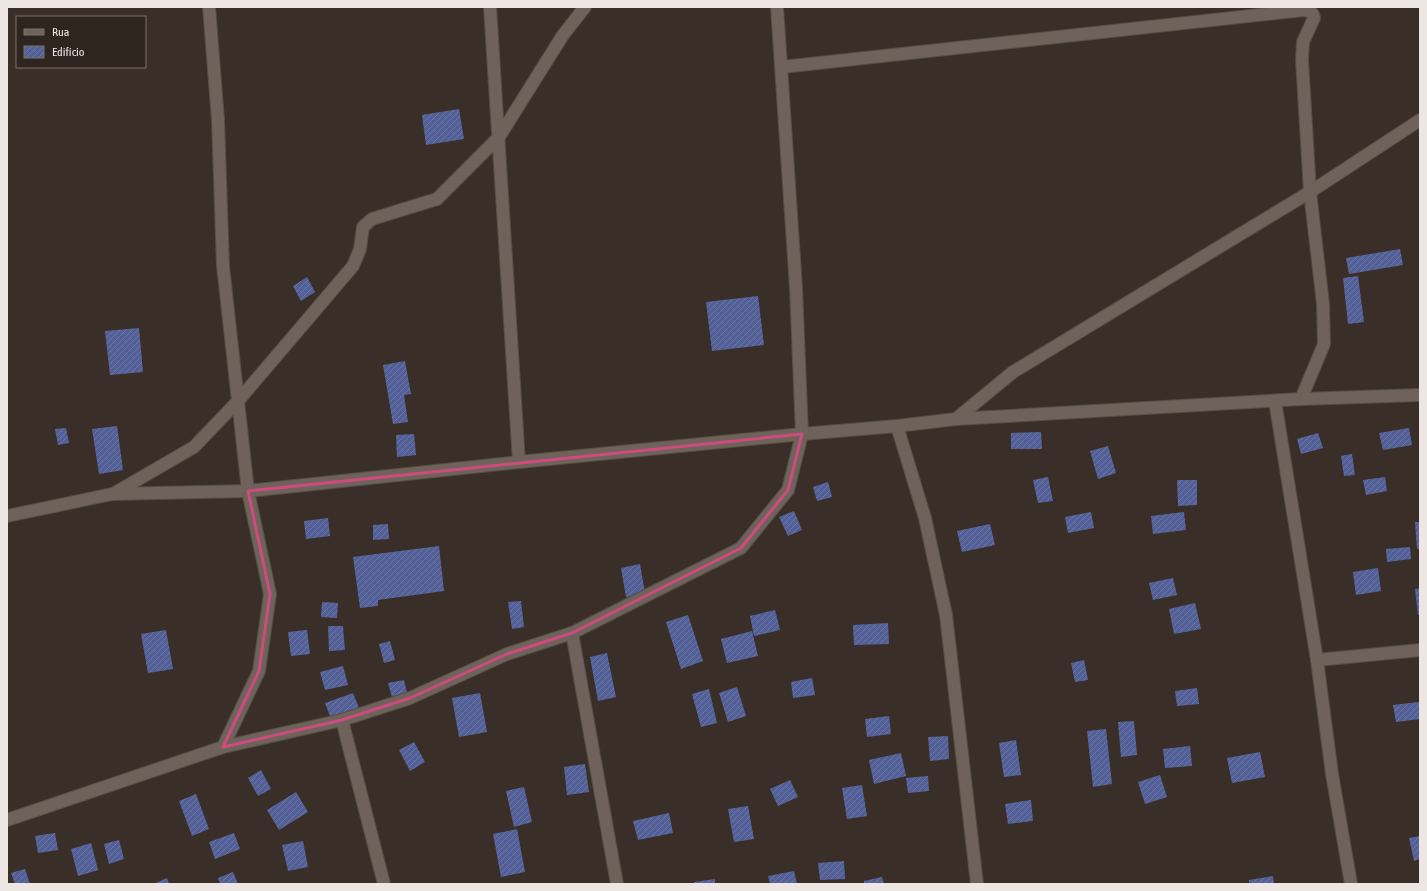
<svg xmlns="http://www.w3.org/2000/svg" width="1427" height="891" font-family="'Asap Condensed',sans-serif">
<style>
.building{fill:url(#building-hatch)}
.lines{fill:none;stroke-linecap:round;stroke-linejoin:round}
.minor-casing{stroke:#554d47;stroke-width:14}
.minor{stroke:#6e625b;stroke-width:12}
.marked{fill:none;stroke:#cd4c7d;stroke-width:3;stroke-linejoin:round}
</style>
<defs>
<pattern id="building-hatch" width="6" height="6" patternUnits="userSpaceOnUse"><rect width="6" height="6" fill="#536097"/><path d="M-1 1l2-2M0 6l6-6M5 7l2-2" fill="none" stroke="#6c77a5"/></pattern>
</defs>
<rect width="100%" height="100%" fill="#392f28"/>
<!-- building -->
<g class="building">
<polygon points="459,109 464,139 426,145 422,115"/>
<polygon points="1400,249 1403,265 1349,274 1346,258"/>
<polygon points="1358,276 1364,322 1348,324 1343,278"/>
<polygon points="307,277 315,292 301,301 293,286"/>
<polygon points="758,296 764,345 712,351 706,302"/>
<polygon points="139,328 143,372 110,375 105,331"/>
<polygon points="405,361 411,394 404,395 408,422 393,424 383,365"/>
<polygon points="117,426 123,470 99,474 92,429"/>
<polygon points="66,428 69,443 58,445 55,429"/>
<polygon points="1409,428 1412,445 1383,450 1379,433"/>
<polygon points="1041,432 1042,449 1011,449 1011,433"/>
<polygon points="1318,433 1323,448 1301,454 1297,439"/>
<polygon points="414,434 416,455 397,457 396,435"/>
<polygon points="1108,446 1116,473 1098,479 1090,451"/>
<polygon points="1352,454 1355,475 1344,476 1341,456"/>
<polygon points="1048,477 1053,501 1038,503 1033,480"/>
<polygon points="1385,477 1387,491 1366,495 1363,480"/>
<polygon points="1177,480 1197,480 1197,505 1178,506"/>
<polygon points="828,482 832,497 817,501 813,487"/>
<polygon points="794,511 802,530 788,536 779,517"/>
<polygon points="1091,512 1094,528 1068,533 1065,517"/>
<polygon points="1184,512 1186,530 1153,534 1151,516"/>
<polygon points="328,518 330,536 306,539 304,521"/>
<polygon points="1415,522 1420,522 1420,549 1417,549"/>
<polygon points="388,524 389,539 373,540 373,525"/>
<polygon points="990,524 995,545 962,552 957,531"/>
<polygon points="439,546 444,591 378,600 378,606 360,608 353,557"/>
<polygon points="1410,547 1411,559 1387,562 1386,549"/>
<polygon points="640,564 645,593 626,597 621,568"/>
<polygon points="1378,568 1381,591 1356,595 1353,572"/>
<polygon points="1173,578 1177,595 1153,600 1149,583"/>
<polygon points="1420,588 1420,615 1418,615 1415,589"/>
<polygon points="521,601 524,627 512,629 508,602"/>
<polygon points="322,602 338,603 337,618 321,617"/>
<polygon points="1195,603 1201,629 1174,634 1169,609"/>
<polygon points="775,610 780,630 754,636 750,616"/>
<polygon points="688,615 703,661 681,669 666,622"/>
<polygon points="888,623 889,644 854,645 853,625"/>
<polygon points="328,626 343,626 345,650 329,651"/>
<polygon points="166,630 173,669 148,673 141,634"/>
<polygon points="307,630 310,654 291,656 288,632"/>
<polygon points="752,631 758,656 727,663 721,639"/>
<polygon points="390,641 395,660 384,663 379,644"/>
<polygon points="607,653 616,697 598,701 590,657"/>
<polygon points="1084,660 1088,680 1075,682 1071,663"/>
<polygon points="343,666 348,685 325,690 320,672"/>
<polygon points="812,678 815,695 793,698 791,682"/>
<polygon points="404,680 407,693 392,697 388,683"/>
<polygon points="737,687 746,716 728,722 719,693"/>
<polygon points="1197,688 1199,704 1177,706 1175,691"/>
<polygon points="709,689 717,723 701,727 692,694"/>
<polygon points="353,693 359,708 331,719 325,703"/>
<polygon points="480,693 487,732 459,737 452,698"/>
<polygon points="1419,702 1420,719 1396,722 1393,705"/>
<polygon points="889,716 891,734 867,737 865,719"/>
<polygon points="1134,721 1137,755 1121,757 1118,722"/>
<polygon points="1106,729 1112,784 1093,787 1087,731"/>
<polygon points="948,736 949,759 930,761 928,737"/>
<polygon points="1016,740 1021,775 1004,777 999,743"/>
<polygon points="414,742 425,762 410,771 399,750"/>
<polygon points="1190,746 1192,766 1165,768 1163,749"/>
<polygon points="1260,752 1265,777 1232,783 1227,758"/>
<polygon points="901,753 906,776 874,784 869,760"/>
<polygon points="585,764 589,792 567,795 564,767"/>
<polygon points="261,770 271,789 258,796 248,778"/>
<polygon points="1160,775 1167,797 1145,804 1138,782"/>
<polygon points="928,776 929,791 908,793 906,778"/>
<polygon points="790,780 798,797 778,806 770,789"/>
<polygon points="862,785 867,816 847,819 842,788"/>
<polygon points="524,787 532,822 514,827 506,791"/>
<polygon points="296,792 308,812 279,830 267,810"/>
<polygon points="196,794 209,829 192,836 179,801"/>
<polygon points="1031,800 1033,821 1008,824 1005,804"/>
<polygon points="748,806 754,839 734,842 728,809"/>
<polygon points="669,813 673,833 638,840 633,821"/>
<polygon points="517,829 525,872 501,877 493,834"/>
<polygon points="55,833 58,850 38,853 35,836"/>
<polygon points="234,833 240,849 215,859 209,842"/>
<polygon points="1420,836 1420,859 1414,861 1409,838"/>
<polygon points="119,840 124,859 109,864 104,844"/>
<polygon points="303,841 308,867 288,871 282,845"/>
<polygon points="91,843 98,870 78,876 71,849"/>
<polygon points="844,861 845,879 820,880 818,863"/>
<polygon points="25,869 30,884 15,884 11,873"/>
<polygon points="794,871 797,884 770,884 768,876"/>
<polygon points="233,872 238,884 220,884 218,878"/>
<polygon points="1273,876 1274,884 1249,884 1249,880"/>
<polygon points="882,877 884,884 864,884 864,881"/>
<polygon points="167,878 169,884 153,884"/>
<polygon points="715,879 715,884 694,884 694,882"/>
</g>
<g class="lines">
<!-- minor casing -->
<g class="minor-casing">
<g id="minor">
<polyline points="209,7 218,120 223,266 248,491 270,594 259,671 223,747"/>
<polyline points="490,7 519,462"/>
<path d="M782 67 1304 10C1310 11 1313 12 1314 18L1303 42 1302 60 1310 192 1323 304 1324 344 1301 399"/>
<polyline points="1275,401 1317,660 1332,774 1351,884"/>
<polyline points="956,419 1013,372 1310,192 1420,120"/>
<polyline points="897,426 925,518 946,615 977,884"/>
<polyline points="113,494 194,447 238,401 353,266 360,249 363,227 372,219 437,199 499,137 563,35 585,7"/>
<polyline points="7,516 112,494 248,491 519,462 802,434 897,426 956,419 1301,399 1420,395"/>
<polyline points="572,633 617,884"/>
<polyline points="1317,660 1420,650"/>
<polyline points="342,720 384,884"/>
<polyline points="7,820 223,747 342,720 410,698 507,654 572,633 741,548 788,490 802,434 796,288 777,7"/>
</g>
</g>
<!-- minor -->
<use href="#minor" class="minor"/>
</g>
<!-- marked area -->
<path class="marked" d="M802 434 788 490 741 548 572 633 507 654 410 698 342 720 223 747 259 671 270 594 248 491Z"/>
<!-- border -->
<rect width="1427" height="891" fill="none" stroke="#ede6e2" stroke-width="16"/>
<!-- legend -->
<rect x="16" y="16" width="130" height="52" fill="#2f251f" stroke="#7b726d"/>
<rect x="24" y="29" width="20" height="6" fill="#6e625b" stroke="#7b726d"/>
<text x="52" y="36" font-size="12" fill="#ede6e2">Rua</text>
<rect x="24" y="46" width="20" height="12" fill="url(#building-hatch)" stroke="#7b726d"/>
<text x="52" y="56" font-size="12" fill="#ede6e2">Edifício</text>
</svg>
